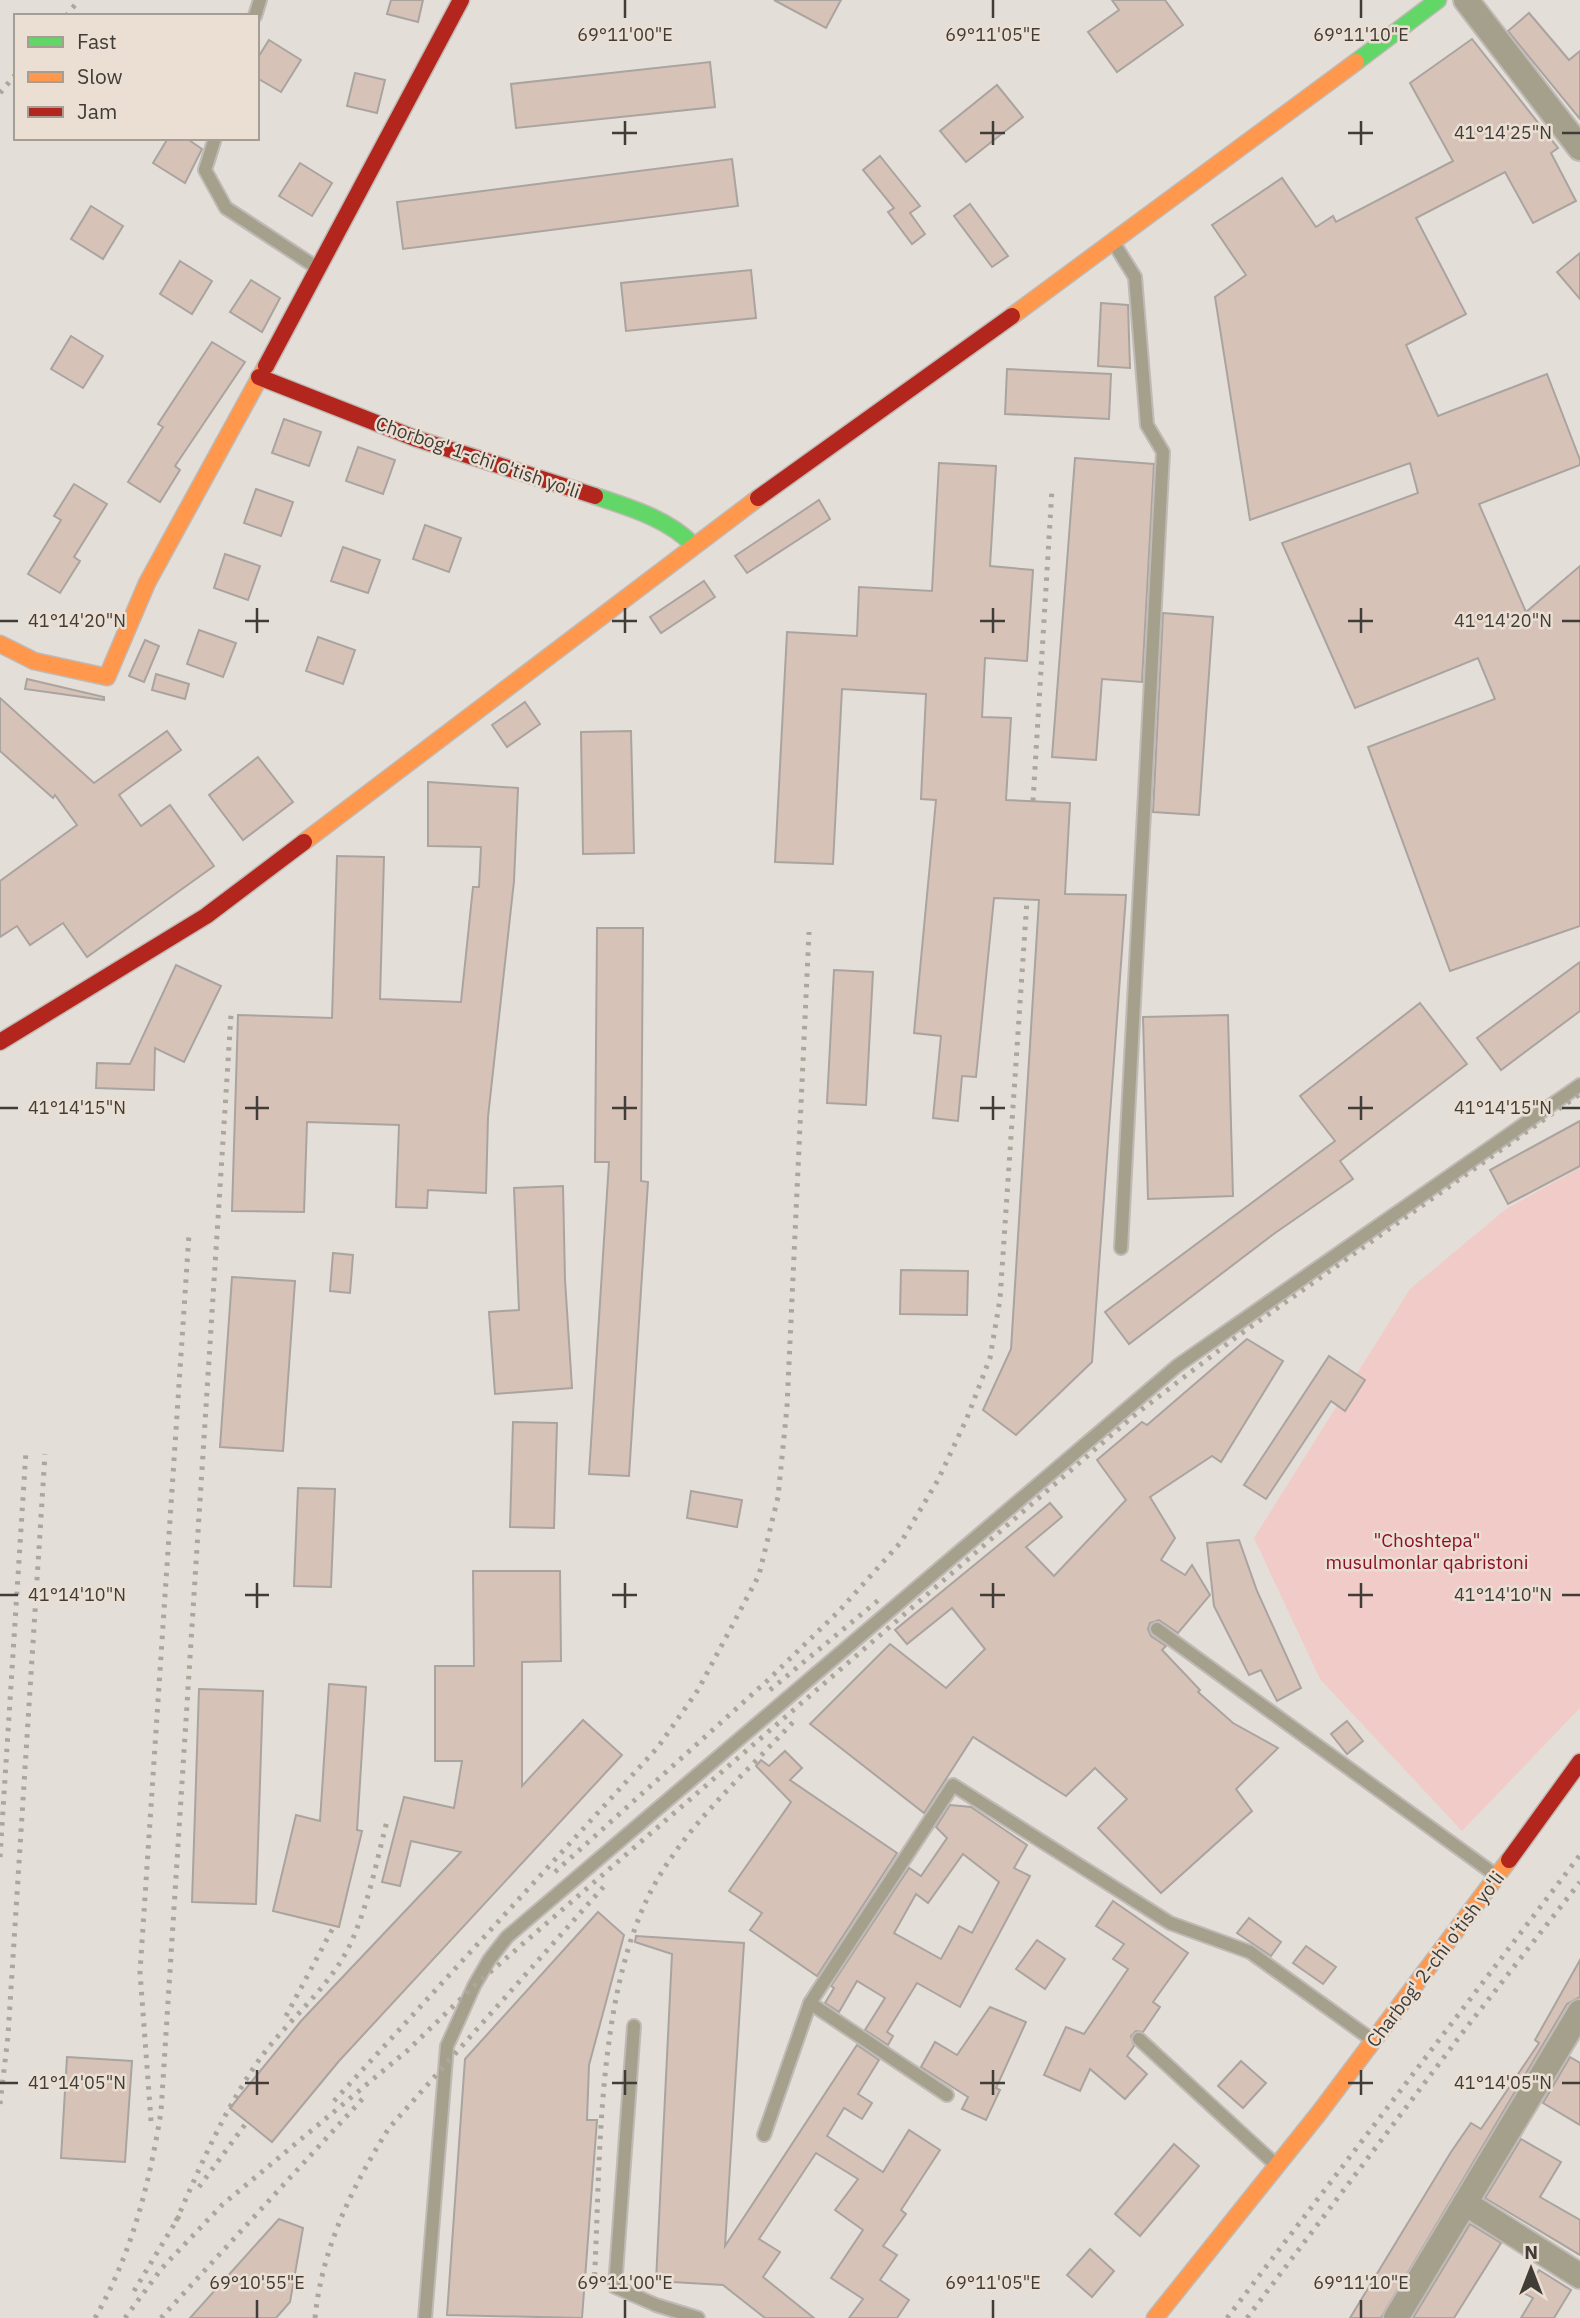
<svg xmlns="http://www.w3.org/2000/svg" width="1580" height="2318" font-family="'IBM Plex Sans',sans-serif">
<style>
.green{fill:#f0cbc8}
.building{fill:#d7c2b8;stroke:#aaa4a0;stroke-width:2;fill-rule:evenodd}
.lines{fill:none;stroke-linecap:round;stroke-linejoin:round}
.lane-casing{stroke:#bfbab5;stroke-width:16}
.street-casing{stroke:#bfbab5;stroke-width:28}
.fast-casing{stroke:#bfbab5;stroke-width:19}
.slow-casing{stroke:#bfbab5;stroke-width:19}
.jam-casing{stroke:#bfbab5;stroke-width:19}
.lane{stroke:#a5a08c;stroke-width:12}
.street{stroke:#a5a08c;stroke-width:24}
.fast{stroke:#63d668;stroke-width:16}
.slow{stroke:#ff974d;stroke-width:16}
.jam{stroke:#b3261e;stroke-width:16}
.rail{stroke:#aca79c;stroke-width:5;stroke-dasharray:3.5 7;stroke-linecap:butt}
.ticks{fill:none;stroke:#403c37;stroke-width:2.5}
.labels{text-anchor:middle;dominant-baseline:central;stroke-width:5;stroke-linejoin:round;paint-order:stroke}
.street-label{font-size:19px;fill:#403c37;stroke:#eadfd2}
.park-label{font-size:19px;fill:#8c1126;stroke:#eadfd2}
.ticks-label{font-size:18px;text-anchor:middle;fill:#403c37;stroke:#eadfd2;stroke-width:5;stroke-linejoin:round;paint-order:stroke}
</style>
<rect width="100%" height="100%" fill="#e4ded8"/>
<!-- green -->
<polygon class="green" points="1580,1168 1580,1708 1462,1831 1320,1679 1254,1538 1410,1289 1506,1209"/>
<!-- building -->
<g class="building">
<polygon points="391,0 423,0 418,22 387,14"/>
<polygon points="774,0 841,0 826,28"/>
<polygon points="1112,0 1165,0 1183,25 1117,72 1088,32 1119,10"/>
<polygon points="1529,13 1569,60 1580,51 1580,119 1508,31"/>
<polygon points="1472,39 1558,148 1551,153 1576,201 1533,223 1505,172 1416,218 1466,314 1406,345 1438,416 1547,374 1580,460 1580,465 1479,504 1526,612 1580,566 1580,926 1450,971 1368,747 1495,699 1478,658 1355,708 1282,543 1418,493 1410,463 1250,520 1215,297 1246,275 1212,225 1282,178 1316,227 1333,216 1336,222 1453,161 1410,83"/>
<polygon points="269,40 301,60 281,92 257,78 257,59"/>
<polygon points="710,62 715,107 516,128 511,84"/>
<polygon points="355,73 385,80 377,113 347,106"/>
<polygon points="997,85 1023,117 966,162 940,131"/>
<polygon points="168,138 186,138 202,149 185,183 153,163"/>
<polygon points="880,156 920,206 910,213 925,234 912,244 888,212 894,208 863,170"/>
<polygon points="732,159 738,206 403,249 397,202"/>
<polygon points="300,163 332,183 312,216 279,196"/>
<polygon points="970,204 1008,256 992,267 954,216"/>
<polygon points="91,206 123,226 103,259 71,239"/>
<polygon points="1580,253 1580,299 1557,272"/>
<polygon points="180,261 212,281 192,314 160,294"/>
<polygon points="751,270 756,318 626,331 621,283"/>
<polygon points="251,280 280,298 262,332 230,312"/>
<polygon points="1101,303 1128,305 1130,368 1098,366"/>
<polygon points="71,336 103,356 83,388 51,369"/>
<polygon points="212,342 245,362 175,466 180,470 160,502 128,482 163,427 158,424"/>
<polygon points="1007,369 1111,374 1109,419 1005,414"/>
<polygon points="284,419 321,432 309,466 272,453"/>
<polygon points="358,447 395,460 383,494 346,481"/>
<polygon points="1075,458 1154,464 1142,682 1102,679 1096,760 1052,757"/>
<polygon points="939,463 996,466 990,566 1033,570 1027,661 985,658 982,717 1011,718 1006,800 1070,803 1065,894 1126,895 1092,1362 1016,1435 983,1410 1011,1349 1039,900 994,898 976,1077 962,1076 958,1121 933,1118 941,1036 914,1033 936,800 921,799 926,694 842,689 833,864 775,862 787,632 857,636 859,587 932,591"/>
<polygon points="74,484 107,504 74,557 80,561 60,593 28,574 61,520 54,516"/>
<polygon points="256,489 293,502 281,536 244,523"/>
<polygon points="819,500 830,519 747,573 735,556"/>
<polygon points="425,525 461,538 449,572 413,559"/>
<polygon points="343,547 380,560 368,593 331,581"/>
<polygon points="225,554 260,566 248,600 214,588"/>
<polygon points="704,581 715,597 661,633 650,617"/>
<polygon points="1163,613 1213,617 1199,815 1153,812"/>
<polygon points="199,630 236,643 223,677 187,664"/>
<polygon points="318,637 355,650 343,684 306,671"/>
<polygon points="145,640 159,646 144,682 129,676"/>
<polygon points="156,674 189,684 185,699 152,690"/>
<polygon points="27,679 104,697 104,700 25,689"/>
<polygon points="0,698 94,783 167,731 181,750 119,795 141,826 170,805 214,866 87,957 63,923 30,945 17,926 0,937 0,881 77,825 55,795 53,798 0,751"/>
<polygon points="525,702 540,724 507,747 492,725"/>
<polygon points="631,731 634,853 583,854 581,732"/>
<polygon points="258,757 293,802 243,840 209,795"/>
<polygon points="428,782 518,788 514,881 488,1117 486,1193 428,1190 427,1208 396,1207 399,1125 307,1122 304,1212 232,1211 238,1015 332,1018 337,856 384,857 380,999 461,1002 473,887 479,887 481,847 428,846"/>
<polygon points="597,928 643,928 641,1181 648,1182 629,1476 589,1474 609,1162 595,1162"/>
<polygon points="1580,962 1580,1011 1501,1070 1477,1038"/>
<polygon points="176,965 221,986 184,1062 155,1048 154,1090 96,1088 97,1063 130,1064"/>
<polygon points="834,970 873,972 866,1105 827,1103"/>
<polygon points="1420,1003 1467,1064 1340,1161 1353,1179 1275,1233 1129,1344 1105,1312 1335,1141 1300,1096"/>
<polygon points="1228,1015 1233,1196 1148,1199 1143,1017"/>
<polygon points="1580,1121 1580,1166 1508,1204 1490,1170"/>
<polygon points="563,1186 565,1280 572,1388 495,1394 489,1312 519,1310 514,1188"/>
<polygon points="333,1253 353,1255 350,1293 330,1291"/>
<polygon points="901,1270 968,1271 967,1315 900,1314"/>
<polygon points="232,1277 295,1281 283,1451 220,1447"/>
<polygon points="1247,1339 1283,1361 1221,1462 1212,1456 1150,1497 1175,1538 1161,1560 1185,1575 1192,1565 1210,1595 1178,1633 1159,1620 1150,1623 1148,1629 1151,1636 1166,1646 1162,1650 1200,1690 1198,1692 1233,1723 1278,1748 1236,1789 1252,1811 1161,1893 1098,1828 1127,1799 1095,1768 1066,1796 973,1737 924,1813 810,1724 890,1644 946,1688 985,1649 952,1608 907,1644 895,1630 1050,1503 1062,1517 1026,1547 1054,1576 1126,1500 1097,1460 1142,1422 1147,1425"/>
<polygon points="1329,1356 1365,1380 1345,1411 1331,1401 1266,1499 1244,1485"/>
<polygon points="513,1422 557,1423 554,1528 510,1527"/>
<polygon points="298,1488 335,1489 331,1587 294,1586"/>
<polygon points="691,1491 742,1500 737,1527 687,1518"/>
<polygon points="1239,1540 1257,1591 1301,1688 1277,1701 1261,1670 1249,1675 1214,1606 1207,1543"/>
<polygon points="473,1571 560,1571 561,1661 522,1662 522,1786 583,1720 622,1755 339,2061 272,2142 230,2108 301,2021 461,1852 411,1841 400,1886 382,1882 404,1797 454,1808 462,1761 435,1761 435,1666 474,1666"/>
<polygon points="329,1684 366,1687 357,1830 362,1831 339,1927 273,1911 296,1815 320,1821"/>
<polygon points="199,1689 263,1691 256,1904 192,1902"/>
<polygon points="1347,1721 1363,1741 1347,1754 1331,1734"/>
<polygon points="785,1751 802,1768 790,1780 897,1853 817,1976 750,1930 762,1913 729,1891 791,1802 756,1766 761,1760 769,1766"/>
<path d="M950 1805 971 1807 1027 1845 1014 1868 1030 1876 960 2007 917 1983 887 2032 893 2036 888 2045 865 2030 885 1998 857 1981 839 2012 825 2003 834 1988 831 1986 909 1868 921 1876 947 1838 936 1827ZM963 1854 999 1882 972 1933 959 1926 941 1959 894 1933 916 1894 928 1903Z"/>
<polygon points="1113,1901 1188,1953 1153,2002 1160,2007 1143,2032 1136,2031 1131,2036 1134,2046 1127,2056 1147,2074 1125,2099 1090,2069 1080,2091 1044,2075 1066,2027 1084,2034 1128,1969 1113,1959 1124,1944 1096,1926"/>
<polygon points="598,1912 624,1935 589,2065 587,2120 597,2120 582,2318 447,2315 465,2059"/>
<polygon points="1249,1918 1281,1942 1271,1956 1237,1933"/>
<polygon points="636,1936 744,1943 725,2246 857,2045 879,2060 858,2094 872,2103 862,2119 844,2108 827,2136 883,2172 909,2130 940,2150 901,2210 906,2214 883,2246 897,2255 880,2280 909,2300 897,2318 849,2318 863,2299 831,2278 863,2230 835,2210 858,2179 816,2153 759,2239 780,2252 763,2277 814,2318 765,2318 723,2285 656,2281 672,1954 635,1942"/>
<polygon points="1037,1940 1065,1959 1045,1989 1016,1969"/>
<polygon points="1306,1946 1336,1967 1323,1984 1293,1963"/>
<polygon points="1580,1960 1580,1997 1567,2004 1381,2318 1350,2318 1451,2152 1471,2123 1481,2129 1539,2043 1535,2040"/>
<polygon points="990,2007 1026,2022 996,2088 1000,2090 986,2120 962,2109 968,2097 921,2067 935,2042 957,2055"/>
<polygon points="67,2057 132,2061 125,2162 61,2158"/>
<polygon points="1570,2057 1580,2063 1580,2125 1543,2103"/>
<polygon points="1241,2061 1266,2083 1243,2108 1218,2086"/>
<polygon points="1521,2139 1561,2162 1540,2197 1580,2220 1580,2255 1485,2198"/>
<polygon points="1174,2144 1199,2166 1140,2236 1115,2214"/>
<polygon points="279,2219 303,2228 290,2302 276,2318 190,2318"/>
<polygon points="1470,2224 1501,2243 1454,2318 1413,2318"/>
<polygon points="1090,2249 1114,2271 1092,2297 1067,2275"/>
<polygon points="1539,2270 1571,2290 1554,2318 1521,2318 1533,2298 1524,2293"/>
</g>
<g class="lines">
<!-- lane casing -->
<g class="lane-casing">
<g id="lane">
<polyline points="255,16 260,0"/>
<polyline points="215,138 205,170 226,208 316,267"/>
<polyline points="1115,245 1135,277 1147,425 1163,452 1121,1248"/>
<polyline points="1157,1629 1497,1876"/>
<polyline points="810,2003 947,2095"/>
<polyline points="634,2026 615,2287 656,2305 698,2318"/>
<polyline points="1139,2039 1275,2164"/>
<polyline points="764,2135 810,2003 953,1785 1170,1923 1250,1952 1371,2039"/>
<polyline points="425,2318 447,2046 474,1986 489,1960 507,1937 1177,1366 1580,1085"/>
</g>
</g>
<!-- street casing -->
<g class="street-casing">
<g id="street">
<polyline points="1466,0 1580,148"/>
<polyline points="1465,2203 1580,2276"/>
<polyline points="1396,2318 1580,2012"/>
</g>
</g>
<!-- fast casing -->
<g class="fast-casing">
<g id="fast">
<polyline points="1356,62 1438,0"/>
<path d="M595 496C628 507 669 519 693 545"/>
</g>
</g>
<!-- slow casing -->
<g class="slow-casing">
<g id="slow">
<polyline points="1012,316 1356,62"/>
<polyline points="0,644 34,661 107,677 147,583 266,366"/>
<polyline points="304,842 758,498"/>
<polyline points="1155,2318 1319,2113 1509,1860"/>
</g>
</g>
<!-- jam casing -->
<g class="jam-casing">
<g id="jam">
<polyline points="266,366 461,0"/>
<polyline points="259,377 417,439 595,496"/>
<polyline points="758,498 1012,316"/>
<polyline points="0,1042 206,916 304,842"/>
<polyline points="1509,1860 1580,1762"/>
</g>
</g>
<!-- lane -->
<use href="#lane" class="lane"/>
<!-- street -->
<use href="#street" class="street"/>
<!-- fast -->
<use href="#fast" class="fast"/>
<!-- slow -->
<use href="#slow" class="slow"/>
<!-- jam -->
<use href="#jam" class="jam"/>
<!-- rail -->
<g class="rail">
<polyline points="66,16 79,0"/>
<polyline points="0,93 16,74"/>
<polyline points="1033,801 1052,489"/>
<polyline points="770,1690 881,1598"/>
<polyline points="0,1857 26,1451"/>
<polyline points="555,1872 767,1681 839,1611 901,1542 938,1480 967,1418 990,1358 1000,1299 1027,900"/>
<polyline points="286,2016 334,1926"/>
<polyline points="334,2101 658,1747 698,1690 759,1575 778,1497 787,1407 809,932"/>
<polyline points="0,2104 8,2036 45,1454"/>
<polyline points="151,2121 140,1972 189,1234"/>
<polyline points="199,2187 247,2122"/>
<path d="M176 2221C201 2165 224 2110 259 2060 288 2019 333 1986 353 1938 369 1901 377 1860 387 1821"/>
<path d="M594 2286C601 2164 595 1999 652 1889 686 1825 746 1773 795 1720"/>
<polyline points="134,2291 181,2213"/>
<path d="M95 2318C132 2253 149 2185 161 2112L231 1015"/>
<polyline points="125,2318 162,2268 222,2205 408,2050 474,1986 1136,1414 1235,1338 1580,1094"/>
<polyline points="161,2318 367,2094"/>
<path d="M315 2318C322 2248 352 2187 389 2128L606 1884"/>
<polyline points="1227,2318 1580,1855"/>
<polyline points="1247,2318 1463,2032 1580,1882"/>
</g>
</g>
<!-- ticks -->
<path class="ticks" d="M625 0V18M993 0V18M1361 0V18M625 121V145M993 121V145M1361 121V145M612 133H637M980 133H1005M1348 133H1373M1562 133H1580M257 608V633M625 608V633M993 608V633M1361 608V633M0 621H18M245 621H269M612 621H637M980 621H1005M1348 621H1373M1562 621H1580M257 1096V1120M625 1096V1120M993 1096V1120M1361 1096V1120M0 1108H18M245 1108H269M612 1108H637M980 1108H1005M1348 1108H1373M1562 1108H1580M257 1583V1608M625 1583V1608M993 1583V1608M1361 1583V1608M0 1595H18M245 1595H269M612 1595H637M980 1595H1005M1348 1595H1373M1562 1595H1580M257 2070V2095M625 2070V2095M993 2070V2095M1361 2070V2095M0 2083H18M245 2083H269M612 2083H637M980 2083H1005M1348 2083H1373M1562 2083H1580M257 2300V2318M625 2300V2318M993 2300V2318M1361 2300V2318"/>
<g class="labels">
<!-- street labels -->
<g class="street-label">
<text transform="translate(478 457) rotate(19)">Chorbog' 1-chi o'tish yo'li</text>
<text transform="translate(1435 1959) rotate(-53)">Charbog' 2-chi o'tish yo'li</text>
</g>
<!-- park labels -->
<g class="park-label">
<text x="1427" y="1540">"Choshtepa"<tspan x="1427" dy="22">musulmonlar qabristoni</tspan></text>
</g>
</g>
<g class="ticks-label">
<text x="625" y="41">69°11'00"E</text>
<text x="993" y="41">69°11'05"E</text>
<text x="1361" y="41">69°11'10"E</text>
<text x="1503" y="139">41°14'25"N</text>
<text x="77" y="627">41°14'20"N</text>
<text x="1503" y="627">41°14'20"N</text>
<text x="77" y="1114">41°14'15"N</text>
<text x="1503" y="1114">41°14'15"N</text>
<text x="77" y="1601">41°14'10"N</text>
<text x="1503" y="1601">41°14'10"N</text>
<text x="77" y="2089">41°14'05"N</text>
<text x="1503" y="2089">41°14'05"N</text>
<text x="257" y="2289">69°10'55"E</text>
<text x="625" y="2289">69°11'00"E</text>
<text x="993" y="2289">69°11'05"E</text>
<text x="1361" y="2289">69°11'10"E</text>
</g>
<!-- legend -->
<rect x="14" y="14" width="245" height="126" fill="#eadfd2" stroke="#a69e94" stroke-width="2"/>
<rect x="28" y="37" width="35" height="10" fill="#63d668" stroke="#a69e94" stroke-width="2"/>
<text x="77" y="49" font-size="21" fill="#403c37">Fast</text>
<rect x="28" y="72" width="35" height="10" fill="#ff974d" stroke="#a69e94" stroke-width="2"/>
<text x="77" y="84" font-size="21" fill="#403c37">Slow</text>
<rect x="28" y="107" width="35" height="10" fill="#b3261e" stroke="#a69e94" stroke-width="2"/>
<text x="77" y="119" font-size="21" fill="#403c37">Jam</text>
<!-- north arrow -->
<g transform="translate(1531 2269)" stroke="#eadfd2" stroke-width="5" paint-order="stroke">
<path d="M0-5L12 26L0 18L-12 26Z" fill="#403c37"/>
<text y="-10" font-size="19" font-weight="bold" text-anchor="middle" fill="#403c37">N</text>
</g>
</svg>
